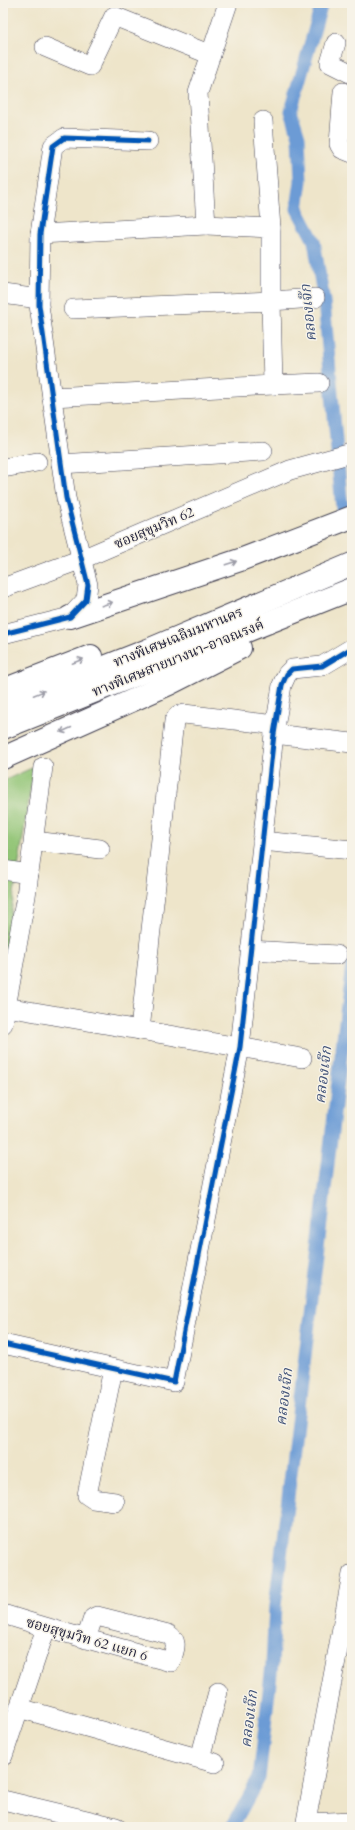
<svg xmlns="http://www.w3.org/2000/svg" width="355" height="1830" font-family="Cardo,'Noto Serif Thai',serif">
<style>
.green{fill:#91c474;stroke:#5a7358}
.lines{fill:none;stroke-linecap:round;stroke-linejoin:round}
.canal{stroke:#6c9bd5;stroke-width:13}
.minor-casing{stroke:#413f50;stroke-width:20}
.highway-casing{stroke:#413f50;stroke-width:24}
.minor{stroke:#fff;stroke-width:19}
.highway{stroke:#fff;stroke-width:22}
.cycleway-casing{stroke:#f7f3e8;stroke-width:8}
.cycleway{stroke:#0057b8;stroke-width:5}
.oneway{stroke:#9c9ca7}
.labels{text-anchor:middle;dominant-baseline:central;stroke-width:3;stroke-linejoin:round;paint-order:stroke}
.street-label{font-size:14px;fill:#22223b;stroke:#f7f3e8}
.water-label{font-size:15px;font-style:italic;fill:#405279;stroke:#f7f3e8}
</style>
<rect width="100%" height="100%" fill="#f7f3e8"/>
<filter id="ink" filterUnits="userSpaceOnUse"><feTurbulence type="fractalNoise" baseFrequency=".025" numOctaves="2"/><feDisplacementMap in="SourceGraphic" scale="8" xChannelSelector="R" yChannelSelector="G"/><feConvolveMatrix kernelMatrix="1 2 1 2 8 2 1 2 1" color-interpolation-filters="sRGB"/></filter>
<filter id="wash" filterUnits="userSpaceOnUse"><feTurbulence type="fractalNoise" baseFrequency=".012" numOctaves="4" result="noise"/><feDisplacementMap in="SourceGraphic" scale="16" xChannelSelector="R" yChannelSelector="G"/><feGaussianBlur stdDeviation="0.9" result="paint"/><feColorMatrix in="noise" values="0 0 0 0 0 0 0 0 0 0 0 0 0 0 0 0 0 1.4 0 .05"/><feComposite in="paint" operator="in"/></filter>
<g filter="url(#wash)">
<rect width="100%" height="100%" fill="#eee5ca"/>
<!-- green -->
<polygon class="green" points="34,767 5,951 3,951 3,781"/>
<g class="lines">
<!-- canal -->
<g class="canal">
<polyline points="322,3 291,111 299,137 301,181 297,209 314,241 324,301 342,509"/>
<polyline points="232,1827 259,1778 272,1665 275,1606 352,964"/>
</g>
</g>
</g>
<g filter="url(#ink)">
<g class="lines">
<!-- minor casing -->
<g class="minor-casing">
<g id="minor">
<polyline points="336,43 330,63 352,74"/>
<polyline points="45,47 90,66 114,16 211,55"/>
<polyline points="343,92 339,144 342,149 352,153"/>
<polyline points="263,121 271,228"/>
<polyline points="40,234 206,225"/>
<polyline points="3,294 39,299"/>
<polyline points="73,309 271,301 271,228 206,225 198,93 228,3"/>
<polyline points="273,385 319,383"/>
<polyline points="52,397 273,385 271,301 315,298"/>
<polyline points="61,464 263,451"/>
<polyline points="3,468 37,462"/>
<polyline points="3,588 82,559 290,470 352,453"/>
<polyline points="3,634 70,617 86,600 88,585 66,498 39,305 40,234 53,146 64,138 148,141"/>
<polyline points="274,734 352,743"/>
<polyline points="34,841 100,849"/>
<polyline points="262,841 352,850"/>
<polyline points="3,870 29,874"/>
<polyline points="250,950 337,955"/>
<polyline points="6,1007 302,1058"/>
<polyline points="3,1024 26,896 43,767"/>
<polyline points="140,1030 174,721 178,715 184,714 276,725"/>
<polyline points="3,1344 174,1382 240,1047 274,734 282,685 287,674 292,669 322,666 352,648"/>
<polyline points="113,1369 87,1495 93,1499 115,1502"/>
<path d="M3 1614C59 1632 115 1647 171 1662 174 1650 180 1642 168 1634L97 1616 93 1618 86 1639"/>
<polyline points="19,1708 215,1763"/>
<polyline points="3,1756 46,1628"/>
<polyline points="200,1758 218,1692"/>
<polyline points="3,1800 116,1827"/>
<polyline points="306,1823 352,1821"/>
<polyline points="305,1827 352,1574"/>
</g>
</g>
<!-- highway casing -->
<g class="highway-casing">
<g id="highway">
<polyline points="70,617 240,560 352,517"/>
<polyline points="3,690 91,656"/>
<polyline points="3,707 148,650 352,564"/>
<polyline points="3,728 352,589"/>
<polyline points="3,758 169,684 240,648"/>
</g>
</g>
<!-- minor -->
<use href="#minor" class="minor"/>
<!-- highway -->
<use href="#highway" class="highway"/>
<!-- cycleway casing -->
<g class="cycleway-casing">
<g id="cycleway">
<polyline points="3,634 70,617 86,600 88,585 66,498 39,305 40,234 53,146 64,138 148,141"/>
<polyline points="3,1344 174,1382 240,1047 274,734 282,685 287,674 292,669 322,666 352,648"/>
</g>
</g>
<!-- cycleway -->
<use href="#cycleway" class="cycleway"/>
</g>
<!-- one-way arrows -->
<defs><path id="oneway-shaft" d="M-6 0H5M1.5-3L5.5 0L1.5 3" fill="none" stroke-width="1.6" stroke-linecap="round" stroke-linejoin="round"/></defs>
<g class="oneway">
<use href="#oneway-shaft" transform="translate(231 563) rotate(-18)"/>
<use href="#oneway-shaft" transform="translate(107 604) rotate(-18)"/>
<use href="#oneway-shaft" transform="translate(78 661) rotate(-21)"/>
<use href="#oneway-shaft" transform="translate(39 693) rotate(-22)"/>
<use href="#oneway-shaft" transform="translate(66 730) rotate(156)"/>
</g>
</g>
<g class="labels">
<!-- street labels -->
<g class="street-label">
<text transform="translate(154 528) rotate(-23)">ซอยสุขุมวิท 62</text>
<text transform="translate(178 637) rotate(-22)">ทางพิเศษเฉลิมมหานคร</text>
<text transform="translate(178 658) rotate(-22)">ทางพิเศษสายบางนา-อาจณรงค์</text>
<text transform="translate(87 1639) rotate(16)">ซอยสุขุมวิท 62 แยก 6</text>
</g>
<!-- water labels -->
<g class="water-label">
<text transform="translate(308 313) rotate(-96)">คลองเจ๊ก</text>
<text transform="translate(323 1075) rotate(-83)">คลองเจ๊ก</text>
<text transform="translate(284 1397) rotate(-83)">คลองเจ๊ก</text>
<text transform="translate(249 1719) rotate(-83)">คลองเจ๊ก</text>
</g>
</g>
<!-- margin -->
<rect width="355" height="1830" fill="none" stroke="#f7f3e8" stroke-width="16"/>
</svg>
